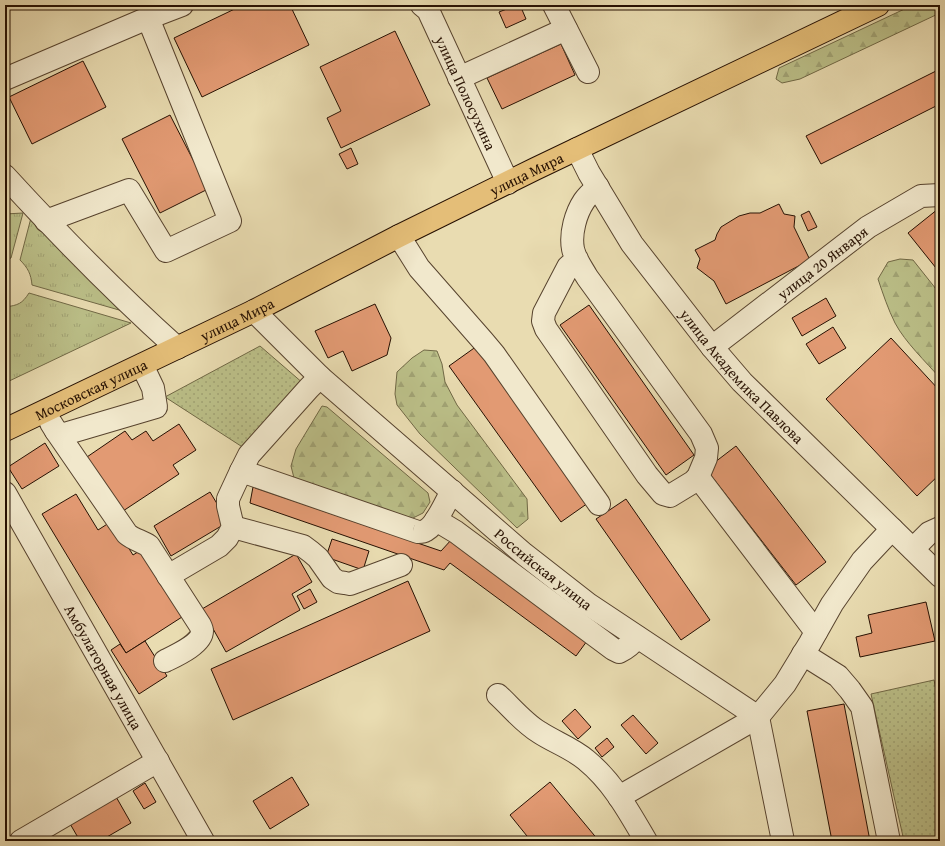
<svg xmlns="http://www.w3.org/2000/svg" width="945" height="846" font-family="'Gentium Book Plus',serif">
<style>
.grass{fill:url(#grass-tufts);stroke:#706845}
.forest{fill:url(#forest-firs);stroke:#706845}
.park{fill:url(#park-dots);stroke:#706845}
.building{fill:#e29a73;stroke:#261002}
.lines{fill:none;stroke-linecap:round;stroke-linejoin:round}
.minor-casing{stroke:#57432e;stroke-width:24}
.major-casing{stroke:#261002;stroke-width:24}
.minor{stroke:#f1e8cc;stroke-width:22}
.major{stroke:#e4be78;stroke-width:22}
.labels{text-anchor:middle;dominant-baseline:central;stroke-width:3.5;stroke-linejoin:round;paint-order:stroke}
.street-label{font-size:15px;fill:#261002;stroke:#f1e8cc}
</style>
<defs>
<pattern id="grass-tufts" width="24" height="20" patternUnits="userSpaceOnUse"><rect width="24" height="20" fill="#bbbf88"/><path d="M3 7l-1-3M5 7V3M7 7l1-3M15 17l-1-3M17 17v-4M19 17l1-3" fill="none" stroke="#a1a374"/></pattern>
<pattern id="forest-firs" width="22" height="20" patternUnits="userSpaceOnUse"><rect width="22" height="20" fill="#bbbf88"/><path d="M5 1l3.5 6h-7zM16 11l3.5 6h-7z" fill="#a1a374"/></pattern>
<pattern id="park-dots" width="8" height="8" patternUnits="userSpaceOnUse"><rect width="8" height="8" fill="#bbbf88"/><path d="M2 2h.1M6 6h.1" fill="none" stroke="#a1a374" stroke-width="1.8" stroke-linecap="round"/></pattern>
</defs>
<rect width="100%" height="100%" fill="#e9dcb1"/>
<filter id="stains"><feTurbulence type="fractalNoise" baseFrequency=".005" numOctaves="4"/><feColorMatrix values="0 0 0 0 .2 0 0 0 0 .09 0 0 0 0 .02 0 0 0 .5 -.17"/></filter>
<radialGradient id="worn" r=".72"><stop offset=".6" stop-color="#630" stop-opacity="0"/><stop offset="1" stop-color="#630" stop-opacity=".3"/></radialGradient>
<!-- grass -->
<g class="grass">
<polygon points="23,213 11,258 5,260 5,214"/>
<path d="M32 214 133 314 32 285C31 274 28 268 20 260Z"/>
<path d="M29 293 131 323 5 383V309L6 307C18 305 22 304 29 293Z"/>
</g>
<!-- forest -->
<g class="forest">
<polygon points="913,5 940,5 940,13 800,79 782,83 776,79 779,68"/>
<path d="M900 259 913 260 940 294V378C926 362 905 342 895 323 888 309 883 294 878 279L888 262Z"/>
<polygon points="424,350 437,351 442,364 445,382 457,405 527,499 528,519 517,528 420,434 397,405 395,394 397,372 412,358"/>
<polygon points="322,406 327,407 428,493 430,502 423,513 411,519 295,482 291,466 296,449"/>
</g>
<!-- park -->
<g class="park">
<polygon points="260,346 304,384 244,448 165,397"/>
<polygon points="934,680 940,710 940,841 904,841 871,694"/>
</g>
<!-- building -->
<g class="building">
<polygon points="243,5 290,5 309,45 202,97 174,38"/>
<polygon points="517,5 520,5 526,19 506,28 499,12"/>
<polygon points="395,31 430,105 341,148 327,118 341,111 320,67"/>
<polygon points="561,44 575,75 502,109 487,78"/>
<polygon points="83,61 106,107 32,144 9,97"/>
<polygon points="940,69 940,104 821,164 806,136"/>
<polygon points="170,115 208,189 160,213 122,139"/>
<polygon points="351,148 358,164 347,169 339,154"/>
<polygon points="779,204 784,214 795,216 794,227 810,260 726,304 714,281 697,268 700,259 695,250 715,240 717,234 721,227 739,216 750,213 760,213"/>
<polygon points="938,209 940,212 940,273 908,233"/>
<polygon points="809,211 817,227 808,231 801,215"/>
<polygon points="826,298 836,316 802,336 792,318"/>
<polygon points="375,304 391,338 387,355 352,371 343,351 328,358 315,331"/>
<polygon points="589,305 694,455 666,475 560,325"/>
<polygon points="833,327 846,348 819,364 806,344"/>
<polygon points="891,338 940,391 940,474 917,496 826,399"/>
<polygon points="477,346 588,503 561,522 449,366"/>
<polygon points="179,424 196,450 173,465 179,474 120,513 84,459 125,431 132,440 146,431 153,441"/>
<polygon points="45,443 59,466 22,489 8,467"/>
<polygon points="736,446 826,562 796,585 706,469"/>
<polygon points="253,487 441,551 452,539 587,641 576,656 450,563 444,570 250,503"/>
<polygon points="210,492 228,522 171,556 154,526"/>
<polygon points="76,494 98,530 112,521 133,555 141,550 182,617 126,653 42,514"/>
<polygon points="626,499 710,620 681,640 596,519"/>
<polygon points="332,539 369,551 363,570 326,557"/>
<polygon points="296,554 312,582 292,594 300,610 226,652 202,609"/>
<polygon points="408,581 430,631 233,720 211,669"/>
<polygon points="310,589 317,602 304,609 297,596"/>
<polygon points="926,602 935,641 860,657 856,637 872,633 868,615"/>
<polygon points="145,641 167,676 139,694 111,650 120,644 126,653"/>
<polygon points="844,704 870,841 832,841 807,711"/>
<polygon points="575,709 591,727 578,739 562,721"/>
<polygon points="633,715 658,743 646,754 621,725"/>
<polygon points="607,738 614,747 602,757 595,748"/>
<polygon points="292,777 309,805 270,829 253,801"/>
<polygon points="550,782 599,841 531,841 510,815"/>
<polygon points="145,783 156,802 144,809 133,791"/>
<polygon points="115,795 131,823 100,841 80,841 69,822"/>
</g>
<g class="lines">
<!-- minor casing -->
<g class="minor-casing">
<g id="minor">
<path id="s1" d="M422 5 428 10 508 183"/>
<polyline points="554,5 588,72"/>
<polyline points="459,78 566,29"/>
<polyline points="5,79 148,18 182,5"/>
<path id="s2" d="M577 149 589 173 632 244 712 347 742 382 940 576"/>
<path d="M5 176C60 236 117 294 177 348"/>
<polyline points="46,221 129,190 166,251 230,221 148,18"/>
<polyline points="399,236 419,268 483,341 494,354 599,504"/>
<path d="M577 259 568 267 544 313 543 321 546 329 647 475 663 494 670 496 693 482 698 477 706 458 707 448 701 434 587 277C582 268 575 259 573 249 570 233 576 213 584 201 588 195 593 191 598 187"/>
<path id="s3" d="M254 311 320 377 524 554 588 604 758 717 783 841"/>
<path id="s4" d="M712 347 868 227 921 196 940 195"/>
<polyline points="51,423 56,431 61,435 156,407 153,388 142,365"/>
<path d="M56 431 127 534C134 540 142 541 149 546L200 625C201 627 202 629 202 631 202 644 175 656 165 661"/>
<path d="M241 471 418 532C419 532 424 532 424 531 435 528 446 501 452 491"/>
<polyline points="698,477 816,632"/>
<path id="s5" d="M5 493 203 841"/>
<path d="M436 520 456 532 613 649 619 652C627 648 632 644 637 637"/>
<polyline points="233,527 303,546 311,552 318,558 332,578 338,582 345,583 350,584 401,565"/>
<polyline points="913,549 929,533 940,528"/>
<polyline points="168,576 219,546 227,538 233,527 228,506 228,499 241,471 249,455 309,388 320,377"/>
<polyline points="803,654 838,676 850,690 862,707 889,841"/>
<path d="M498 695C511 707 524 723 539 732 554 742 572 748 586 760 613 782 629 812 646 841"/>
<polyline points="619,797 758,717 785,684 810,643 832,604 862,561 892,529"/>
<polyline points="21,841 158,761"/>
</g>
</g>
<!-- major casing -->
<g class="major-casing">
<g id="major">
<path id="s6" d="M5 430 254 311 399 236 535 169 878 5"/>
</g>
</g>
<!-- minor -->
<use href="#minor" class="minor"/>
<!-- major -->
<use href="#major" class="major"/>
</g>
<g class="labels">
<!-- street labels -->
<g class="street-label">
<text stroke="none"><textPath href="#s1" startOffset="99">улица Полосухина</textPath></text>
<text stroke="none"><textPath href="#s6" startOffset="581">улица Мира</textPath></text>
<text stroke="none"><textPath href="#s4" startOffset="139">улица 20 Января</textPath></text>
<text stroke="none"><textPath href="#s6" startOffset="257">улица Мира</textPath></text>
<text stroke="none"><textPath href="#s2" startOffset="282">улица Академика Павлова</textPath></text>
<text stroke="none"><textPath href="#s6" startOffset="95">Московская улица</textPath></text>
<text stroke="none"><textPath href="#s3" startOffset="388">Российская улица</textPath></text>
<text stroke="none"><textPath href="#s5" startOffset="200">Амбулаторная улица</textPath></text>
</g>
</g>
<!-- margin -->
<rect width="945" height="846" fill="none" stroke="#e9dcb1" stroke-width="20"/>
<rect x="6" y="6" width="933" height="834" fill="none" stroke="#261002" stroke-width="2"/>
<rect x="10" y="10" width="925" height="826" fill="none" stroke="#261002"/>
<rect width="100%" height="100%" filter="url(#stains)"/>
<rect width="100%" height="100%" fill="url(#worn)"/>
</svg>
